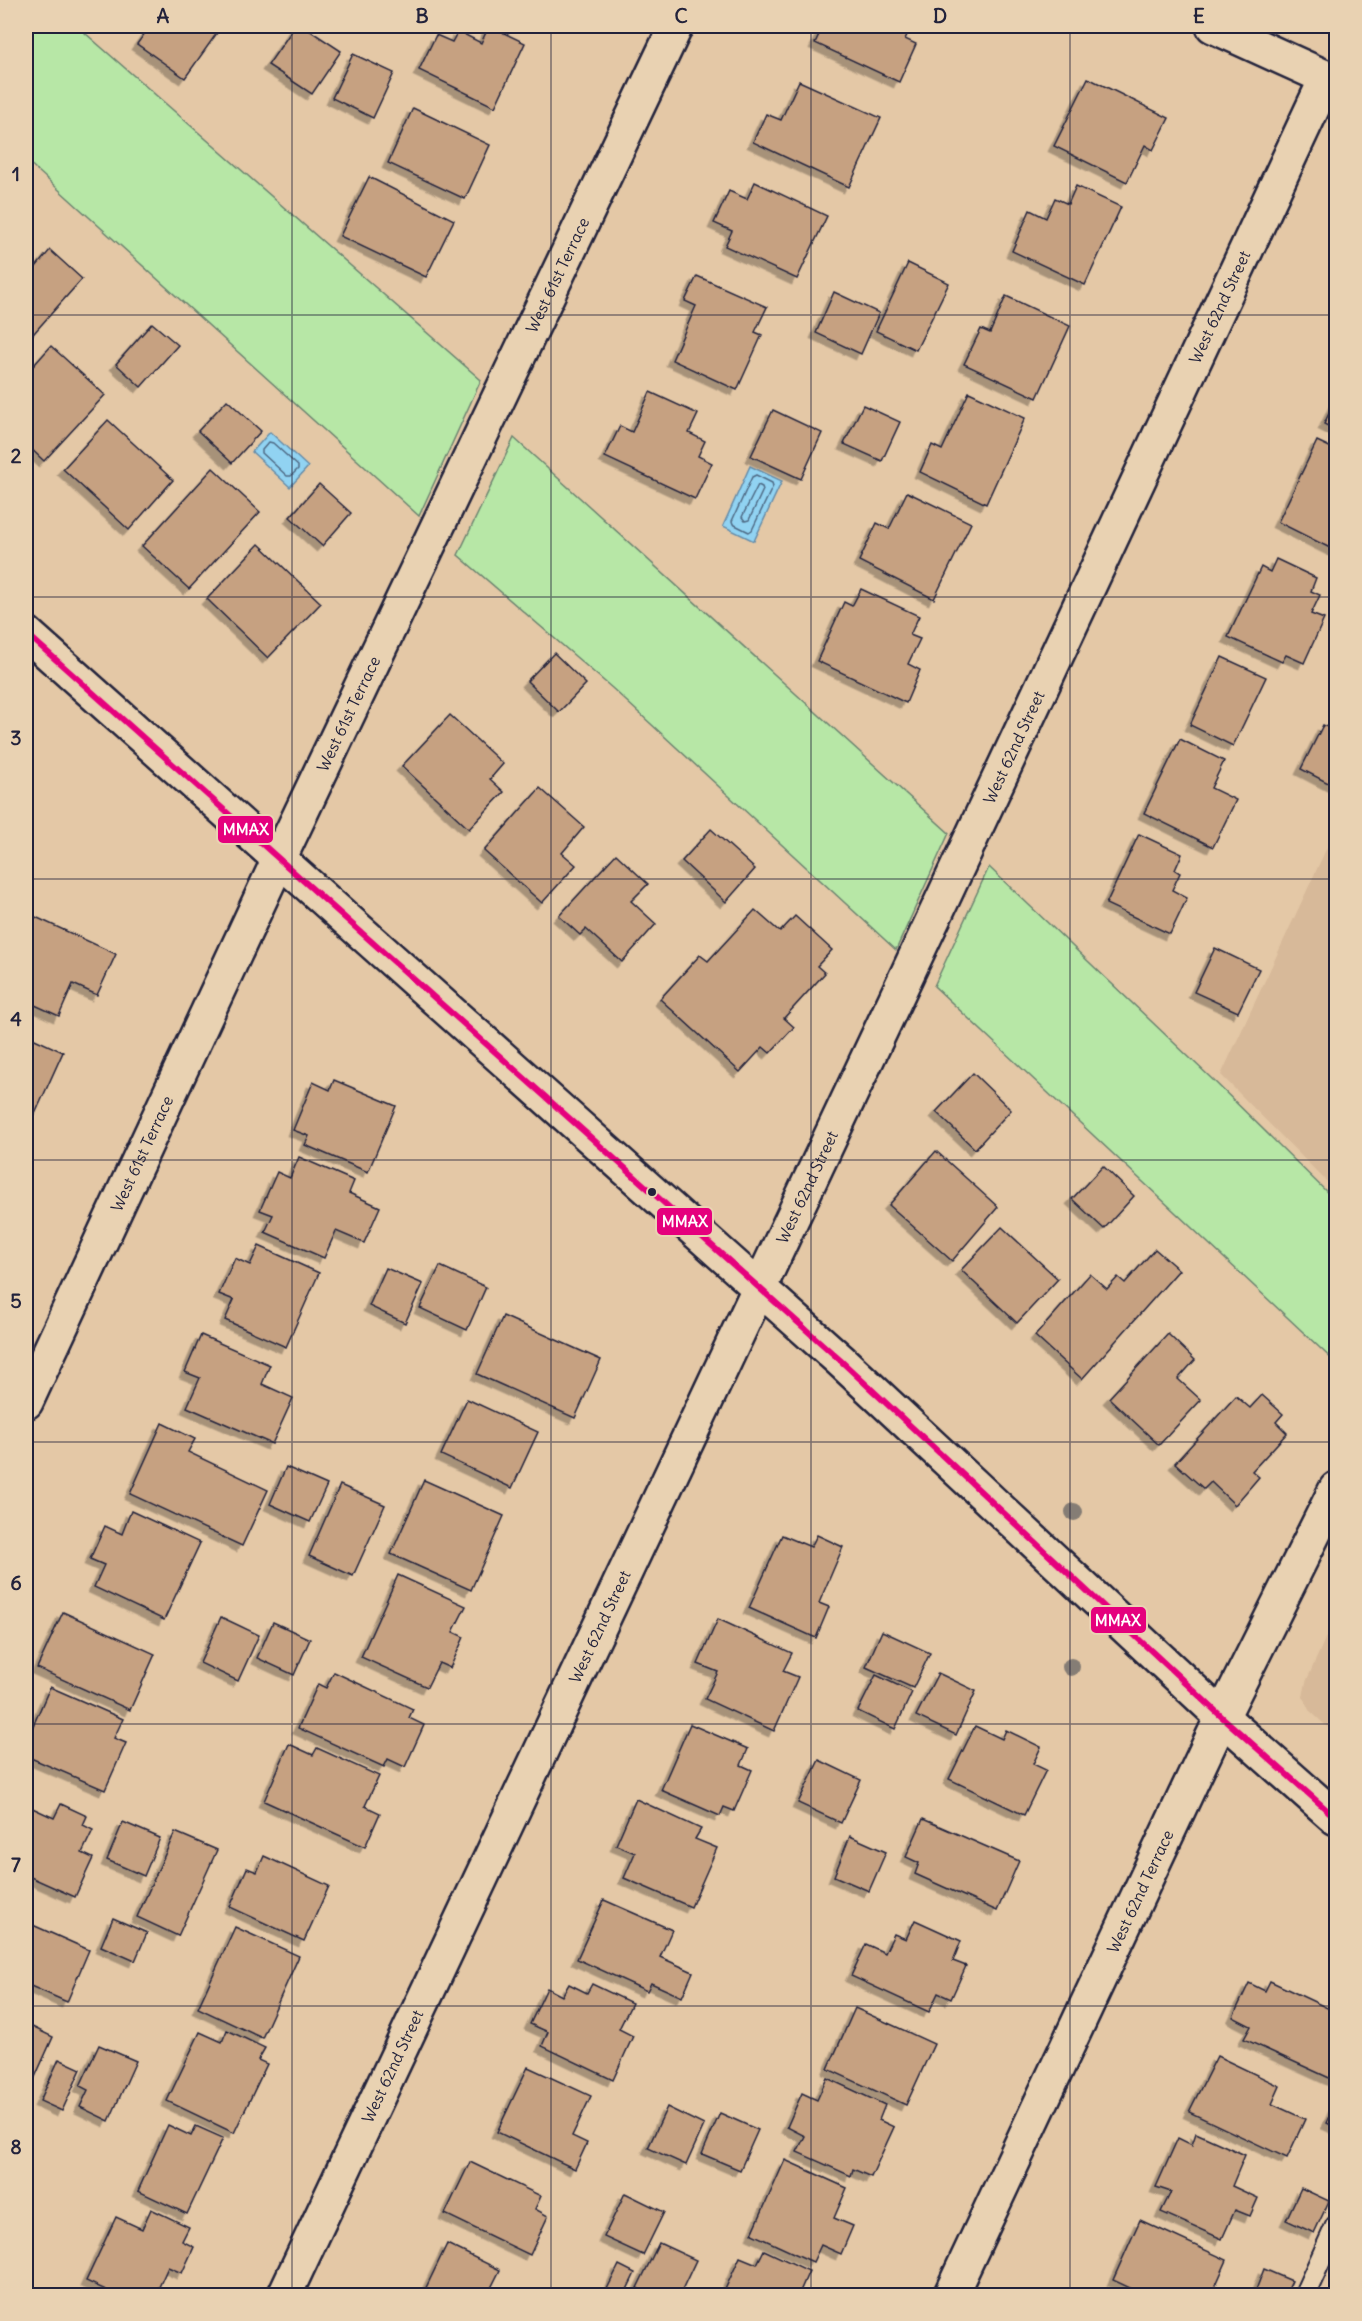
<svg xmlns="http://www.w3.org/2000/svg" width="1362" height="2321" font-family="Delius,sans-serif">
<style>
.built{fill:#d7b999}
.green{fill:#b7e7a6;stroke:#6c8470;stroke-width:1.5}
.water{fill:#91d3f2;stroke:#658ca9;stroke-width:1.5}
.lines{fill:none;stroke-linecap:round;stroke-linejoin:round}
.shore{stroke:#4e6984;stroke-width:1.5}
.building{fill:#c6a181;stroke:#22223b;stroke-width:1.5;filter:url(#shadow)}
.lane-casing{stroke:#22223b;stroke-width:24}
.street-casing{stroke:#22223b;stroke-width:38}
.secondary-casing{stroke:#22223b;stroke-width:38}
.lane{stroke:#e9d2b2;stroke-width:20}
.street{stroke:#e9d2b2;stroke-width:33}
.secondary{stroke:#e9d2b2;stroke-width:33}
.bus-1-casing{stroke:#e9d2b2;stroke-width:10}
.bus-1{stroke:#e5007d;stroke-width:6}
.tree{fill:#857d74}
.grid{fill:none;stroke:#22223b;stroke-width:1.5;stroke-opacity:0.55}
.bus-dot{fill:#22223b;stroke:#e9d2b2;stroke-width:2}
.labels{text-anchor:middle;dominant-baseline:central;stroke-width:4.5;stroke-linejoin:round;paint-order:stroke}
.street-label{font-size:16px;fill:#22223b;stroke:#e9d2b2}
.line-badge{stroke:#e9d2b2;stroke-width:2}
.badge-label{font-size:16px;text-anchor:middle;font-weight:bold;fill:#fff}
.neatline{fill:none;stroke:#22223b;stroke-width:2}
.grid-label{font-size:20px;text-anchor:middle;font-weight:bold;fill:#22223b}
</style>
<defs>
<filter id="shadow"><feDropShadow dx="-5.5" dy="5.5" stdDeviation="0" flood-color="#0004"/></filter>
</defs>
<rect width="100%" height="100%" fill="#e4c8a6"/>
<filter id="ink" filterUnits="userSpaceOnUse"><feTurbulence type="fractalNoise" baseFrequency=".0167" numOctaves="2"/><feDisplacementMap in="SourceGraphic" scale="12" xChannelSelector="R" yChannelSelector="G"/><feConvolveMatrix kernelMatrix="1 2 1 2 8 2 1 2 1" color-interpolation-filters="sRGB"/></filter>
<g filter="url(#ink)">
<!-- built -->
<g class="built">
<polygon points="1336,828 1336,1191 1221,1075"/>
<polygon points="1336,1614 1336,1735 1309,1710 1303,1697 1306,1682"/>
</g>
<!-- green -->
<g class="green">
<polygon points="26,26 77,26 481,380 419,516 26,160"/>
<polygon points="514,438 949,833 896,950 612,688 458,555"/>
<polygon points="989,867 1212,1079 1336,1201 1336,1363 934,986"/>
</g>
<!-- water -->
<g class="water">
<polygon points="270,432 308,467 290,487 252,452"/>
<polygon points="750,466 782,481 754,541 723,526"/>
</g>
<g class="lines">
<!-- shore -->
<g class="shore">
<polygon points="269,442 273,443 298,466 298,469 291,476 287,476 262,453 262,450"/>
<polygon points="756,475 772,483 773,486 752,530 749,532 733,524 732,521 752,477"/>
<polygon points="758,485 762,487 763,490 749,520 745,521 742,517"/>
</g>
</g>
<!-- building -->
<g class="building">
<polygon points="150,26 206,26 217,33 185,78 137,44"/>
<polygon points="295,26 303,26 341,51 312,94 268,65"/>
<polygon points="489,26 525,43 495,107 419,70 436,35 452,42 458,31 481,43"/>
<polygon points="823,26 912,26 905,39 916,44 899,82 815,43"/>
<polygon points="353,54 394,73 373,118 332,98"/>
<polygon points="1088,78 1169,118 1153,150 1145,145 1127,182 1054,146"/>
<polygon points="799,81 881,118 849,187 753,142 766,114 781,120"/>
<polygon points="413,108 490,145 465,199 388,163"/>
<polygon points="369,177 454,220 426,277 340,236"/>
<polygon points="755,182 827,216 797,279 725,246 732,231 714,223 729,191 747,199"/>
<polygon points="1076,186 1121,207 1085,285 1012,251 1030,210 1046,218 1055,198 1068,204"/>
<polygon points="50,250 82,279 26,342 26,279"/>
<polygon points="908,263 949,283 916,350 876,331"/>
<polygon points="697,276 767,307 755,332 762,335 737,390 672,360 696,306 685,301"/>
<polygon points="834,292 879,313 861,354 816,333"/>
<polygon points="1006,296 1070,326 1037,398 964,364 981,329 990,333"/>
<polygon points="152,323 178,345 141,387 116,364"/>
<polygon points="51,346 105,395 44,461 26,444 26,374"/>
<polygon points="650,392 698,414 689,433 705,441 698,456 712,463 695,499 605,457 620,426 632,432"/>
<polygon points="969,392 1025,418 986,504 920,472 932,445 942,450"/>
<polygon points="1336,399 1336,430 1324,424"/>
<polygon points="227,400 261,431 232,463 198,431"/>
<polygon points="863,405 900,422 882,461 844,444"/>
<polygon points="773,410 822,433 801,479 751,456"/>
<polygon points="108,420 173,480 129,530 63,469"/>
<polygon points="1317,441 1336,450 1336,551 1278,522"/>
<polygon points="213,468 260,512 189,589 142,546"/>
<polygon points="319,484 351,513 322,546 290,517"/>
<polygon points="907,492 971,523 934,599 859,561 877,523 889,529"/>
<polygon points="259,544 321,603 268,658 207,599"/>
<polygon points="1276,559 1316,578 1311,591 1320,595 1311,614 1324,619 1304,663 1286,655 1282,662 1228,637 1261,567 1270,572"/>
<polygon points="861,589 919,616 910,635 920,639 908,664 920,670 906,703 817,661 844,602 852,606"/>
<polygon points="554,653 586,684 559,712 527,681"/>
<polygon points="1222,657 1266,677 1233,746 1190,725"/>
<polygon points="450,715 503,764 490,779 504,792 469,829 402,766"/>
<polygon points="1323,725 1336,731 1336,787 1301,769"/>
<polygon points="1180,739 1224,761 1211,788 1236,800 1213,847 1144,813"/>
<polygon points="540,788 584,827 562,853 576,865 542,903 484,851"/>
<polygon points="711,829 755,869 726,902 682,861"/>
<polygon points="1139,834 1182,854 1175,870 1180,873 1172,890 1187,898 1170,934 1106,904"/>
<polygon points="616,854 648,884 631,901 656,924 622,962 586,929 580,935 559,916"/>
<polygon points="755,910 780,932 795,916 832,950 817,966 825,973 784,1018 794,1027 770,1053 763,1047 740,1072 660,999 700,955 708,961"/>
<polygon points="29,914 116,954 97,995 73,984 59,1016 26,1001 26,921"/>
<polygon points="1215,948 1259,969 1238,1012 1194,992"/>
<polygon points="26,1035 63,1052 35,1114 26,1110"/>
<polygon points="973,1073 1011,1110 975,1149 936,1112"/>
<polygon points="334,1080 396,1106 368,1172 305,1145 309,1136 293,1130 313,1082 330,1090"/>
<polygon points="936,1151 998,1207 952,1261 889,1205"/>
<polygon points="299,1157 354,1181 349,1193 380,1207 364,1243 336,1231 324,1258 265,1232 273,1215 260,1210 277,1172 290,1178"/>
<polygon points="1103,1166 1134,1196 1104,1229 1072,1199"/>
<polygon points="1002,1227 1058,1279 1017,1323 961,1270"/>
<polygon points="259,1246 319,1273 286,1347 225,1320 234,1300 219,1294 235,1258 250,1265"/>
<polygon points="1155,1249 1179,1270 1082,1379 1035,1336 1090,1274 1107,1289 1118,1277 1125,1283"/>
<polygon points="440,1266 486,1287 467,1330 420,1308"/>
<polygon points="386,1268 423,1284 405,1323 369,1306"/>
<polygon points="503,1316 601,1360 575,1418 477,1374"/>
<polygon points="1168,1334 1195,1360 1178,1379 1201,1400 1159,1445 1109,1398"/>
<polygon points="201,1335 270,1365 262,1384 293,1398 272,1444 187,1407 200,1378 185,1372"/>
<polygon points="1262,1395 1283,1414 1276,1422 1287,1433 1252,1471 1259,1477 1235,1505 1211,1482 1204,1489 1175,1463 1236,1396 1250,1408"/>
<polygon points="467,1399 538,1432 512,1488 441,1455"/>
<polygon points="162,1423 195,1439 188,1452 268,1490 242,1546 130,1494"/>
<polygon points="286,1467 327,1485 310,1522 270,1504"/>
<polygon points="424,1480 504,1516 471,1590 391,1554"/>
<polygon points="340,1485 385,1505 353,1576 309,1556"/>
<polygon points="131,1511 200,1543 164,1620 94,1587 104,1565 90,1559 105,1526 122,1534"/>
<polygon points="782,1535 811,1547 817,1535 843,1547 819,1603 829,1607 816,1638 749,1608"/>
<polygon points="398,1575 466,1606 453,1632 464,1637 450,1668 439,1663 427,1687 361,1657"/>
<polygon points="63,1612 155,1654 130,1710 37,1668"/>
<polygon points="221,1617 259,1635 238,1681 200,1663"/>
<polygon points="718,1619 792,1653 783,1671 798,1677 774,1731 705,1699 718,1672 698,1664"/>
<polygon points="273,1622 310,1639 294,1675 257,1658"/>
<polygon points="882,1631 930,1653 913,1688 866,1667"/>
<polygon points="334,1672 413,1709 409,1718 424,1725 405,1767 388,1759 384,1767 298,1728 318,1684 326,1688"/>
<polygon points="938,1673 976,1691 956,1735 916,1716"/>
<polygon points="876,1675 912,1692 895,1729 858,1711"/>
<polygon points="50,1687 123,1719 114,1738 126,1743 105,1790 26,1756 26,1742"/>
<polygon points="690,1724 748,1749 741,1765 752,1770 734,1811 724,1807 720,1816 661,1790"/>
<polygon points="975,1726 1002,1739 1006,1730 1041,1747 1033,1764 1046,1770 1024,1815 949,1779"/>
<polygon points="289,1744 313,1755 317,1748 379,1776 365,1806 380,1813 365,1847 264,1801"/>
<polygon points="819,1760 861,1780 841,1823 798,1803"/>
<polygon points="636,1799 701,1829 695,1839 717,1848 691,1907 624,1878 635,1853 616,1845"/>
<polygon points="61,1804 87,1816 83,1825 93,1830 82,1853 93,1858 75,1897 26,1875 26,1805 54,1818"/>
<polygon points="923,1819 1019,1861 997,1911 915,1874 919,1863 906,1857"/>
<polygon points="123,1822 160,1838 144,1876 107,1860"/>
<polygon points="175,1832 217,1850 178,1936 137,1917"/>
<polygon points="850,1836 886,1852 869,1891 834,1876"/>
<polygon points="264,1856 329,1886 304,1941 230,1907 247,1868 257,1872"/>
<polygon points="604,1900 672,1930 660,1957 693,1972 682,1997 651,1983 647,1991 577,1959"/>
<polygon points="113,1918 147,1933 135,1961 101,1946"/>
<polygon points="915,1920 961,1941 953,1961 966,1966 951,1999 938,1993 929,2012 851,1976 866,1944 885,1953 894,1934 906,1939"/>
<polygon points="26,1922 89,1950 67,2002 26,1984"/>
<polygon points="235,1927 299,1956 262,2038 198,2008"/>
<polygon points="1270,1981 1336,2012 1336,2029 1332,2038 1336,2040 1336,2081 1244,2039 1251,2026 1233,2017 1249,1983 1265,1991"/>
<polygon points="569,1984 587,1993 592,1984 632,2003 619,2029 633,2036 613,2080 542,2046 548,2032 530,2024 547,1988 562,1996"/>
<polygon points="855,2008 934,2044 906,2105 828,2069"/>
<polygon points="26,2024 53,2037 27,2095 26,2094"/>
<polygon points="227,2030 265,2048 258,2060 267,2064 234,2133 167,2101 200,2032 222,2042"/>
<polygon points="99,2045 136,2061 109,2121 80,2107 88,2090 80,2086"/>
<polygon points="1217,2056 1280,2086 1272,2104 1305,2119 1287,2158 1189,2112"/>
<polygon points="59,2059 81,2069 62,2111 40,2101"/>
<polygon points="528,2067 591,2096 572,2136 587,2143 575,2169 497,2132"/>
<polygon points="827,2078 885,2105 879,2120 894,2127 871,2177 853,2169 851,2176 797,2152 805,2136 787,2127 802,2093 817,2100"/>
<polygon points="1336,2103 1336,2127 1327,2123"/>
<polygon points="667,2107 704,2125 686,2165 648,2148"/>
<polygon points="720,2113 758,2130 740,2170 702,2154"/>
<polygon points="168,2125 191,2136 196,2126 223,2138 187,2214 138,2191"/>
<polygon points="1196,2133 1245,2155 1232,2186 1258,2198 1250,2216 1235,2210 1222,2239 1161,2212 1171,2192 1156,2187 1178,2138 1192,2145"/>
<polygon points="785,2160 847,2188 834,2218 853,2226 841,2254 821,2245 813,2262 752,2234"/>
<polygon points="470,2162 541,2196 535,2209 548,2216 530,2255 445,2214"/>
<polygon points="1301,2188 1329,2201 1314,2233 1286,2220"/>
<polygon points="625,2193 664,2212 643,2255 604,2237"/>
<polygon points="151,2209 189,2227 182,2241 194,2247 182,2273 168,2267 155,2296 119,2296 86,2281 116,2217 142,2229"/>
<polygon points="1140,2220 1227,2260 1211,2296 1147,2296 1113,2280"/>
<polygon points="659,2243 696,2260 679,2296 652,2296 637,2288"/>
<polygon points="447,2244 500,2270 491,2288 505,2296 422,2296"/>
<polygon points="764,2250 809,2271 798,2296 722,2296 740,2257 757,2264"/>
<polygon points="619,2265 635,2273 624,2296 607,2289"/>
<polygon points="1264,2269 1292,2281 1285,2296 1254,2295"/>
</g>
<g class="lines">
<!-- lane casing -->
<g class="lane-casing">
<polyline id="lane" points="1304,2296 1336,2226"/>
</g>
<!-- street casing -->
<g class="street-casing">
<g id="street">
<polyline points="1213,26 1336,82"/>
<path id="s1" d="M26 1402 279 859 676 26"/>
<path id="s2" d="M284 2296 945 894 1327 77"/>
<path id="s3" d="M950 2296 1222 1717 1336 1489"/>
</g>
</g>
<!-- secondary casing -->
<g class="secondary-casing">
<polyline id="secondary" points="26,633 840,1360 1222,1717 1336,1818"/>
</g>
<!-- lane -->
<use href="#lane" class="lane"/>
<!-- street -->
<use href="#street" class="street"/>
<!-- secondary -->
<use href="#secondary" class="secondary"/>
<!-- bus-1 casing -->
<g class="bus-1-casing">
<polyline id="bus-1" points="26,633 840,1360 1222,1717 1336,1818"/>
</g>
<!-- bus-1 -->
<use href="#bus-1" class="bus-1"/>
</g>
<!-- trees -->
<g class="tree">
<circle cx="1074" cy="1512" r="9"/>
<circle cx="1071" cy="1667" r="9"/>
</g>
</g>
<!-- grid -->
<path class="grid" d="M292 26V2296M551 26V2296M811 26V2296M1070 26V2296M26 315H1336M26 597H1336M26 879H1336M26 1160H1336M26 1442H1336M26 1724H1336M26 2006H1336"/>
<!-- markers -->
<circle class="bus-dot" cx="652" cy="1192" r="5"/>
<g class="labels">
<!-- street labels -->
<g class="street-label">
<text stroke="none"><textPath href="#s1" startOffset="1246">West 61st Terrace</textPath></text>
<text stroke="none"><textPath href="#s2" startOffset="2198">West 62nd Street</textPath></text>
<text stroke="none"><textPath href="#s1" startOffset="760">West 61st Terrace</textPath></text>
<text stroke="none"><textPath href="#s2" startOffset="1712">West 62nd Street</textPath></text>
<text stroke="none"><textPath href="#s1" startOffset="274">West 61st Terrace</textPath></text>
<text stroke="none"><textPath href="#s2" startOffset="1226">West 62nd Street</textPath></text>
<text stroke="none"><textPath href="#s2" startOffset="740">West 62nd Street</textPath></text>
<text stroke="none"><textPath href="#s3" startOffset="447">West 62nd Terrace</textPath></text>
<text stroke="none"><textPath href="#s2" startOffset="254">West 62nd Street</textPath></text>
</g>
</g>
<g class="line-badge">
<rect x="217" y="815" width="57" height="29" rx="6" fill="#e5007d"/>
<rect x="656" y="1207" width="57" height="29" rx="6" fill="#e5007d"/>
<rect x="1090" y="1606" width="57" height="28" rx="6" fill="#e5007d"/>
</g>
<g class="badge-label">
<text x="246" y="835">MMAX</text>
<text x="685" y="1227">MMAX</text>
<text x="1118" y="1626">MMAX</text>
</g>
<!-- margin -->
<rect width="1362" height="2321" fill="none" stroke="#e9d2b2" stroke-width="66"/>
<rect x="33" y="33" width="1296" height="2255" class="neatline"/>
<g class="grid-label">
<text x="163" y="23">A</text>
<text x="422" y="23">B</text>
<text x="681" y="23">C</text>
<text x="940" y="23">D</text>
<text x="1199" y="23">E</text>
<text x="16" y="181">1</text>
<text x="16" y="463">2</text>
<text x="16" y="745">3</text>
<text x="16" y="1026">4</text>
<text x="16" y="1308">5</text>
<text x="16" y="1590">6</text>
<text x="16" y="1872">7</text>
<text x="16" y="2154">8</text>
</g>
</svg>
